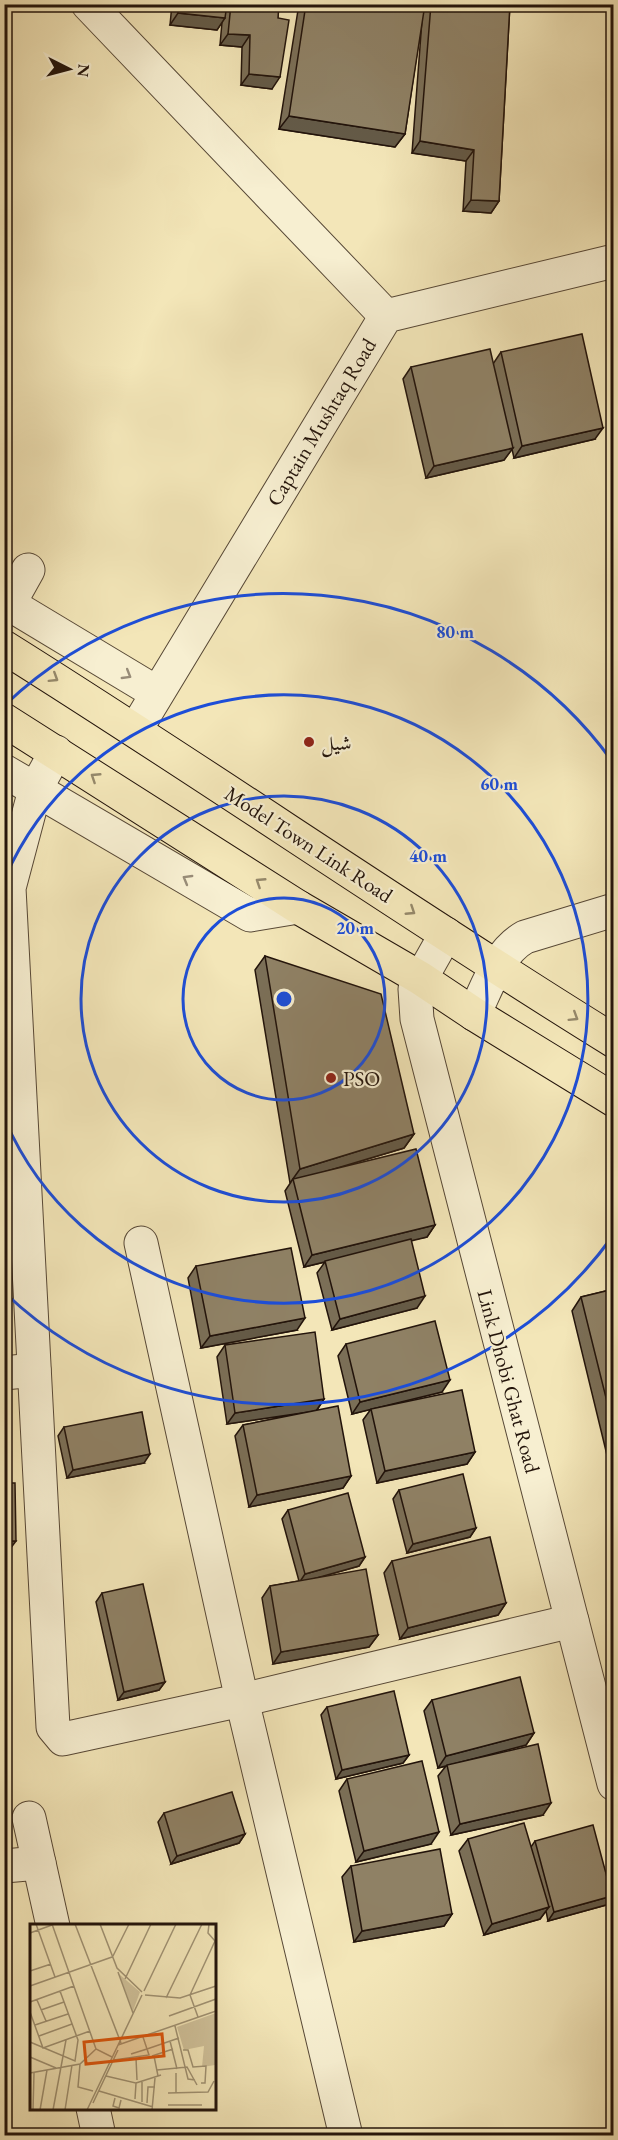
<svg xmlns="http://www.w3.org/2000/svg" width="618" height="2140" font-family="'EB Garamond',Amiri,serif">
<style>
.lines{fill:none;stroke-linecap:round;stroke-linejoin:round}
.minor-casing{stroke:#574836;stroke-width:35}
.major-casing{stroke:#23140b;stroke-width:35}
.minor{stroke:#f7efd1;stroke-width:33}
.major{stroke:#f3e6b8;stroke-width:33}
.wall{fill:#7b6f57;stroke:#23140b;stroke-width:1.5}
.shaded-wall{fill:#645a47;stroke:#23140b;stroke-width:1.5}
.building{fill:#8f8165;stroke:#23140b;stroke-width:1.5}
.oneway{stroke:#988c78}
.oneway2{stroke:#95886a}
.ring{fill:none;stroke:#1d4ed8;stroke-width:3}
.poi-dot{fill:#8f2418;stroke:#f7efd1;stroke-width:2}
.labels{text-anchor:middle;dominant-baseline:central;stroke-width:4.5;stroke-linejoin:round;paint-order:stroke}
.street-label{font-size:21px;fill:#23140b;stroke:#f7efd1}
.poi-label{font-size:21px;fill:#23140b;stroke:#f7efd1;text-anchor:start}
.inset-road{fill:none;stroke:#a09273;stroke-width:1.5}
.view{fill:#de560c;fill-opacity:0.15;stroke:#de560c;stroke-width:3}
.inset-edge{fill:none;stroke:#23140b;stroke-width:3}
.centre{fill:#1d4ed8;stroke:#f7efd1;stroke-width:3}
.ring-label{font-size:18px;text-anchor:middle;font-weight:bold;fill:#1d4ed8;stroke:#f7efd1;stroke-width:4.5;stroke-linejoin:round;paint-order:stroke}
</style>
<rect width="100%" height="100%" fill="#f3e6b8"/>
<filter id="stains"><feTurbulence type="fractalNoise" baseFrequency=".00333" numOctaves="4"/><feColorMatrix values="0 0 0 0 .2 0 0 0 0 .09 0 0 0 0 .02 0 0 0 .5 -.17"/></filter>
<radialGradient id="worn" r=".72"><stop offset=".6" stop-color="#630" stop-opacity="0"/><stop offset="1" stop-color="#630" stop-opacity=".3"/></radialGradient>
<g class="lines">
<!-- minor casing -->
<g class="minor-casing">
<g id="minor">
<polyline points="88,4 386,316"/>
<polyline points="4,601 157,693"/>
<polyline points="9,604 28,570"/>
<polyline points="136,729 386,316 614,261"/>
<polyline points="56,752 35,790 9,888 53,1727 63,1739 242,1700 141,1243"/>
<polyline points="4,771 250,915 298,907"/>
<polyline points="446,934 415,989 417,1019 614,1784"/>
<path d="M474 1014C487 988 498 952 525 937L614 910"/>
<polyline points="4,1373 34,1370"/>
<polyline points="29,1818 53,1926"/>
<polyline points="4,1866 39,1863"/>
<polyline points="93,2108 99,2136"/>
<polyline points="346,2136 242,1700 572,1621"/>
</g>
</g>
<!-- major casing -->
<g class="major-casing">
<g id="major">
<path d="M4 647C210 776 408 914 614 1041"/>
<polyline points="4,720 298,907 420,978 474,1014 614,1100"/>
</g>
</g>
<!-- minor -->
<use href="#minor" class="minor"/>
<!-- major -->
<use href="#major" class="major"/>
</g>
<!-- wall -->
<g class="wall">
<polygon points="172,4 279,4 272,89 241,85 242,47 220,45 222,22 217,30 170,25"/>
<polygon points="299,4 425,4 424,6 425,4 510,4 499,201 491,213 463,211 466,161 412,153 422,20 405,134 395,147 279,129"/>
<polygon points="501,352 595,439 514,458 512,449 504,460 426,478 403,379 411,367 493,364"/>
<polygon points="265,956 414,1134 404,1148 334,1169 435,1225 427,1237 411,1240 417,1308 332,1330 317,1273 325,1262 304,1267 285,1191 291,1182 290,1183 255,970"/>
<polygon points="196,1266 297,1330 201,1348 188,1278"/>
<polygon points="614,1289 614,1484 572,1311 581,1297"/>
<polygon points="346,1344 442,1392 382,1406 475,1452 467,1464 377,1483 363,1420 371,1409 352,1414 338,1356"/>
<polygon points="225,1345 324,1399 317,1410 351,1476 343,1488 249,1507 235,1436 243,1425 303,1413 227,1424 217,1357"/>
<polygon points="64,1427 144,1463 67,1478 58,1436"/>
<polygon points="399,1490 476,1528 470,1537 407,1553 393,1499"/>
<polygon points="288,1510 365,1557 359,1566 316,1578 378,1635 369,1647 273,1664 262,1598 270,1586 299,1581 282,1519"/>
<polygon points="392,1561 506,1603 498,1615 400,1639 384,1573"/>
<polygon points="102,1593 165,1682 159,1690 118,1700 96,1602"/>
<polygon points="432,1700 534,1733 526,1745 467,1760 543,1815 451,1835 438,1776 446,1766 438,1768 424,1711"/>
<polygon points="327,1707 409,1755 403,1763 336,1779 321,1715"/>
<polygon points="347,1779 431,1844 356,1862 339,1791"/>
<polygon points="164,1813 245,1834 239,1843 171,1864 158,1822"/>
<polygon points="468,1839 531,1847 535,1841 612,1896 606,1905 548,1921 546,1911 540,1919 484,1935 459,1851"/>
<polygon points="351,1866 452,1914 444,1926 354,1942 342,1877"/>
</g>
<!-- shaded-wall -->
<g class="shaded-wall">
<polygon points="178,13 225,18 217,30 170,25"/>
<polygon points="228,34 250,35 242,47 220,45"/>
<polygon points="249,74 280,77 272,89 241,85"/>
<polygon points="289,116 405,134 395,147 279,129"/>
<polygon points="420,141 474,150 466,161 412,153"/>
<polygon points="471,200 499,201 491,213 463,211"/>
<polygon points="603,428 595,439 514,458 522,446"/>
<polygon points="513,448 504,460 426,478 434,466"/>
<polygon points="414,1134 404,1148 294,1181 293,1179 290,1183 300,1169"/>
<polygon points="435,1225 427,1237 304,1267 312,1255"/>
<polygon points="425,1296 417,1308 332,1330 340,1319"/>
<polygon points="305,1318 297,1330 201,1348 210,1336"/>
<polygon points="450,1380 442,1392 352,1414 360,1402"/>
<polygon points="324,1399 316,1411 227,1424 235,1413"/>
<polygon points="475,1452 467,1464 377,1483 385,1471"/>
<polygon points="150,1454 144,1463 67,1478 73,1470"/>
<polygon points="351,1476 343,1488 249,1507 257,1495"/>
<polygon points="476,1528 470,1537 407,1553 413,1544"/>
<polygon points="4,1541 16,1541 10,1549 4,1549"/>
<polygon points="365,1557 359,1566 299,1583 305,1574"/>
<polygon points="506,1603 498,1615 400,1639 408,1628"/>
<polygon points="378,1635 369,1647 273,1664 281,1652"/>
<polygon points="165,1682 159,1690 118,1700 124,1692"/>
<polygon points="534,1733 526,1745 438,1768 446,1756"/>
<polygon points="409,1755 403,1763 336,1779 342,1770"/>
<polygon points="551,1803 543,1815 451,1835 460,1824"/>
<polygon points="439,1832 431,1844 356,1862 364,1851"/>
<polygon points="245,1834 239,1843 171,1864 177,1856"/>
<polygon points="612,1896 606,1905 548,1921 554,1912"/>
<polygon points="549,1907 540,1919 484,1935 492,1924"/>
<polygon points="452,1914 444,1926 354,1942 362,1931"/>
</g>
<!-- building -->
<g class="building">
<polygon points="179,4 227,4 225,18 178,13"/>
<polygon points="231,4 279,4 278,18 289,20 280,77 249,74 250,35 228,34"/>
<polygon points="306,4 425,4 405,134 289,116"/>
<polygon points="431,4 510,4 499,201 471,200 474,150 420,141"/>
<polygon points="582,334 603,428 522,446 501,352"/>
<polygon points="490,349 513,448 434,466 411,367"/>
<polygon points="265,956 381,994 414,1134 300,1169"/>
<polygon points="416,1149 435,1225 312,1255 293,1179"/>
<polygon points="411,1239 425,1296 340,1319 325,1261"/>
<polygon points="291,1248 305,1318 210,1336 196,1266"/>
<polygon points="614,1289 614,1430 581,1297"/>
<polygon points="435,1321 450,1380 360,1402 346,1344"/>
<polygon points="315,1332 324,1399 235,1413 225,1345"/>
<polygon points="462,1390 475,1452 385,1471 371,1409"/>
<polygon points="338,1406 351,1476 257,1495 243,1425"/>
<polygon points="142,1412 150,1454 73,1470 64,1427"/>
<polygon points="463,1474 476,1528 413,1544 399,1490"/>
<polygon points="4,1483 15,1483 16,1541 4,1541"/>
<polygon points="348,1493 365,1557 305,1574 288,1510"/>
<polygon points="490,1537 506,1603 408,1628 392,1561"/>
<polygon points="366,1569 378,1635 281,1652 270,1586"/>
<polygon points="143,1584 165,1682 124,1692 102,1593"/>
<polygon points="520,1677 534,1733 446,1756 432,1700"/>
<polygon points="394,1691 409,1755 342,1770 327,1707"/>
<polygon points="538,1744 551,1803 460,1824 447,1765"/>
<polygon points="422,1761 439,1832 364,1851 347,1779"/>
<polygon points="232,1792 245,1834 177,1856 164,1813"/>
<polygon points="524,1823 549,1907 492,1924 468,1839"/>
<polygon points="593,1825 612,1896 554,1912 535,1841"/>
<polygon points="440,1849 452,1914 362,1931 351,1866"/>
</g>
<!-- one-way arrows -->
<defs><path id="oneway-chevron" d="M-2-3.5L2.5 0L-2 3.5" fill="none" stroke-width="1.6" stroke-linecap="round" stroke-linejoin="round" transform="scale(1.5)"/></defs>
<g class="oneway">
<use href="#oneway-chevron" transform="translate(127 675) rotate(31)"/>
<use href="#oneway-chevron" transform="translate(187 879) rotate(-150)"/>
</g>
<g class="oneway2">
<use href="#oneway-chevron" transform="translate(54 678) rotate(32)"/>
<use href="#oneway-chevron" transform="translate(95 777) rotate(-147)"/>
<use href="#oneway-chevron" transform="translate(260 882) rotate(-147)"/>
<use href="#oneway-chevron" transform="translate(411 911) rotate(33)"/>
<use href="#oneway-chevron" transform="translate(574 1017) rotate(32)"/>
</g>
<!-- distance rings -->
<g class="ring">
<circle cx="284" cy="999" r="101"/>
<circle cx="284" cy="999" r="203"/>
<path d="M5 878A304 304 0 1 1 5 1120"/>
<path d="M612 1237A405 405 0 0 1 5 1293M5 705A405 405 0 0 1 612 761"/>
</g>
<!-- markers -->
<g class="poi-dot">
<circle cx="309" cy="742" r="6"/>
<circle cx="331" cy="1078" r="6"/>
</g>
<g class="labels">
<!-- street labels -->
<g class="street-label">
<text transform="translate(321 422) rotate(-59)">Captain Mushtaq Road</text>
<text transform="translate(309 844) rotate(33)">Model Town Link Road</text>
<text transform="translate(509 1381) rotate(75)">Link Dhobi Ghat Road</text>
</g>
<!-- poi labels -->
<g class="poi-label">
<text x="321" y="742">شیل</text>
<text x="343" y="1078">PSO</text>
</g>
</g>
<!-- overview -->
<g transform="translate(30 1924)">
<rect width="186" height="186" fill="#f3e6b8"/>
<path d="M186 89V136L185 141 172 143 174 122 154 126 147 103Z" fill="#d0c29b"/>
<path d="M89 50 110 68 103 87Z" fill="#d0c29b"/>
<path class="inset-road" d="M6 0 25 53M22 0 66 125 82 133M45 0 91 119M70 0 87 44 112 68M179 0 178 9 185 17M0 9 22 1M82 34 99 0M0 47 21 40M88 48 103 89M95 55 121 0M0 62 82 33M114 67 146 0M115 71 150 74 186 62M160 71 185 17M160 71 168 93M136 74 172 0M7 76 16 97M0 78 44 62M11 86 34 78M0 88 13 124 60 107M139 92 186 75M5 101 38 90M145 102 158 155 165 156M9 112 42 100M113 113 117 125 149 114M140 117 147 145M0 118 45 137 48 116 30 67M88 121 186 87M153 126H158L163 143 176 142 175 159H171M122 132 143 125M124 132 128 152M0 133 26 144M106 134 107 156M84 136 119 131 117 125 101 130M50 140 48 163 63 167M127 146 157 143 167 161M0 149 50 140 66 125M146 149V169M76 152 106 159 105 175M106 159 131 151M69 167 123 183M138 169 178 168 184 157M85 174 83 182 89 184 91 176M112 178V157M63 179 88 126M117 179 118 163H125M138 181H172M3 186 4 149M10 186 17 146M23 186 36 116M35 186 42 141M57 186 112 71M122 186 125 154"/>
<path class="view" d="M132 110 134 132 56 140 54 118Z"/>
<rect width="186" height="186" class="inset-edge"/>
</g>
<circle cx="284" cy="999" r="9" class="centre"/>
<g class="ring-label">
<text x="455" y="638">80 m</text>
<text x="499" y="790">60 m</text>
<text x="428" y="862">40 m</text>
<text x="355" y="934">20 m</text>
</g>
<!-- margin -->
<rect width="618" height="2140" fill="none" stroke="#f3e6b8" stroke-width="24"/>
<rect x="6" y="6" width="606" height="2128" fill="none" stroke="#23140b" stroke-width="3"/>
<rect x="12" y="12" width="594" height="2116" fill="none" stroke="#23140b" stroke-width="1.5"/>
<!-- north arrow -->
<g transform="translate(69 69) rotate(96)" stroke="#f7efd1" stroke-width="4.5" paint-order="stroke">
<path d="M0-4.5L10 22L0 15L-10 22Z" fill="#23140b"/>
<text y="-9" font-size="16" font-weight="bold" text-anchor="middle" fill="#23140b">N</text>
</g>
<rect width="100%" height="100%" filter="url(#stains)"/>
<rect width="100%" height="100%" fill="url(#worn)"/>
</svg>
